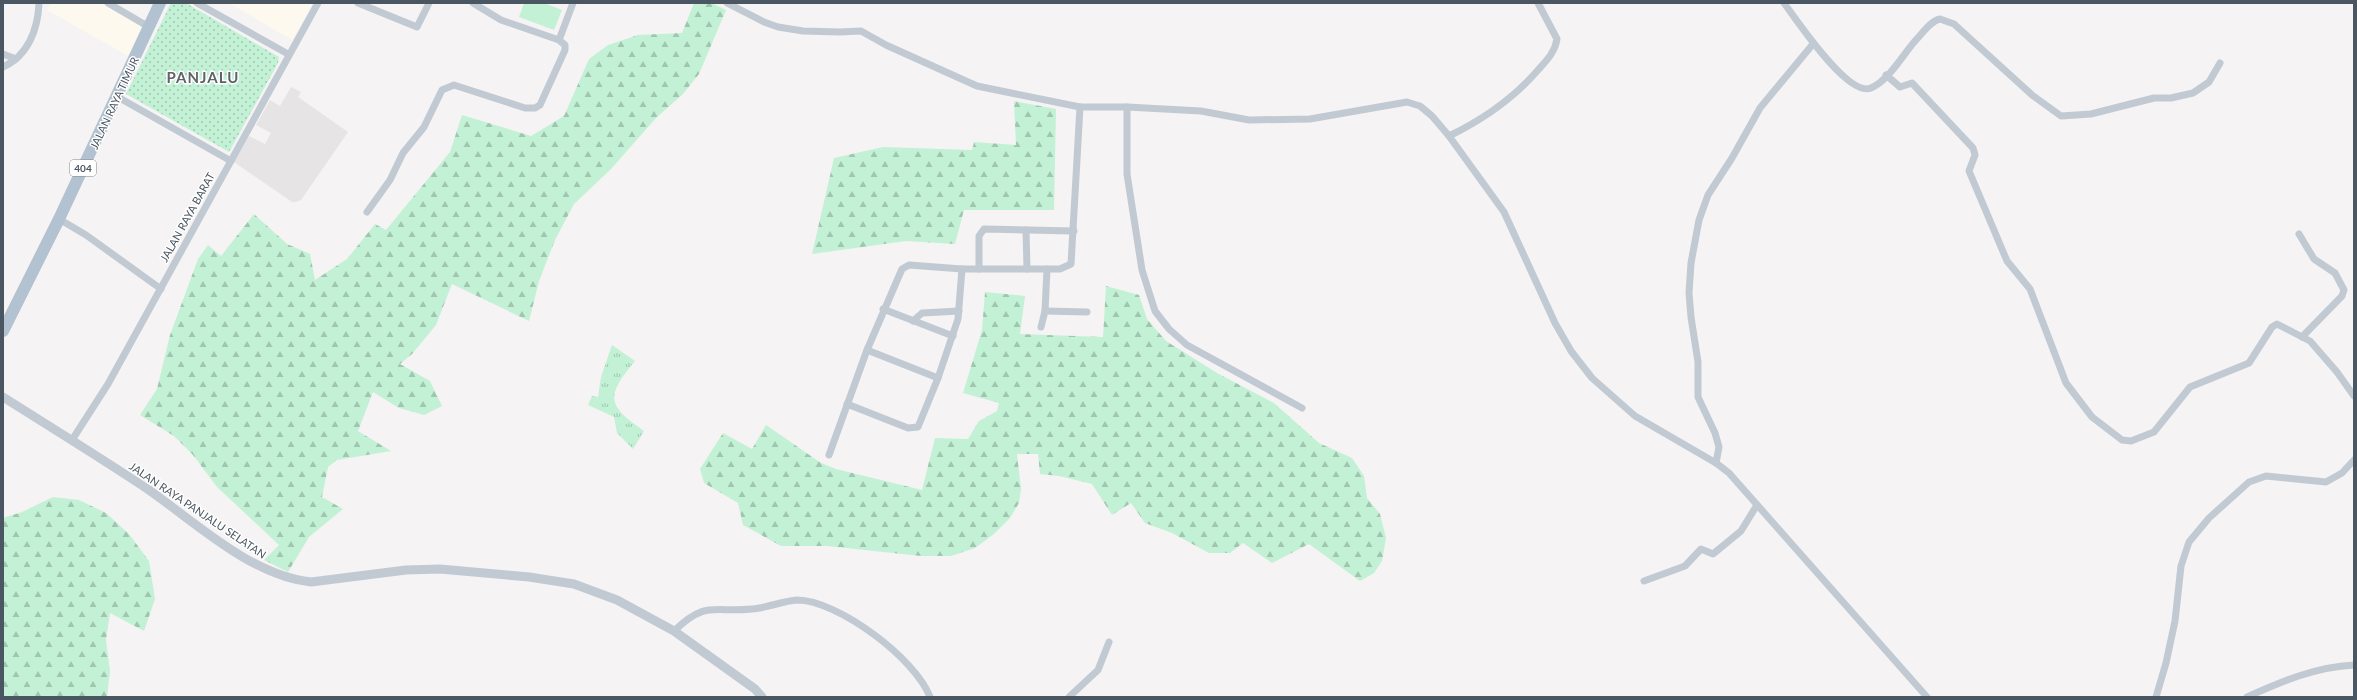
<svg xmlns="http://www.w3.org/2000/svg" width="2357" height="700" font-family="Lato,sans-serif">
<style>
.commercial{fill:#fdf9ef}
.education{fill:#e6e4e5}
.grass{fill:url(#grass-tufts)}
.forest{fill:url(#forest-firs)}
.park{fill:url(#park-dots)}
.pitch{fill:#c3f1d5}
.lines{fill:none;stroke-linecap:round;stroke-linejoin:round}
.minor{stroke:#c1cad2;stroke-width:7}
.tertiary{stroke:#c1cad2;stroke-width:9}
.primary{stroke:#b3c2d1;stroke-width:12}
.labels{text-anchor:middle;dominant-baseline:central;stroke-width:3;stroke-linejoin:round;paint-order:stroke}
.shield{fill:#fff;stroke:#808990;stroke-width:1}
.shield-label{font-size:10px;font-weight:bold;fill:#4a5661}
.street-label{font-size:11px;fill:#4a5661;stroke:#fff}
.district-label{font-size:15px;font-weight:bold;letter-spacing:1px;fill:#5f6368;stroke:#fff}
</style>
<defs>
<pattern id="grass-tufts" width="24" height="20" patternUnits="userSpaceOnUse"><rect width="24" height="20" fill="#c3f1d5"/><path d="M3 7l-1-3M5 7V3M7 7l1-3M15 17l-1-3M17 17v-4M19 17l1-3" fill="none" stroke="#a0c6b0"/></pattern>
<pattern id="forest-firs" width="22" height="20" patternUnits="userSpaceOnUse"><rect width="22" height="20" fill="#c3f1d5"/><path d="M5 1l3.5 6h-7zM16 11l3.5 6h-7z" fill="#a0c6b0"/></pattern>
<pattern id="park-dots" width="8" height="8" patternUnits="userSpaceOnUse"><rect width="8" height="8" fill="#c3f1d5"/><path d="M2 2h.1M6 6h.1" fill="none" stroke="#a0c6b0" stroke-width="1.8" stroke-linecap="round"/></pattern>
</defs>
<rect width="100%" height="100%" fill="#f5f3f3"/>
<!-- commercial -->
<g class="commercial">
<polygon points="51,3 102,3 143,27 128,56 47,10"/>
<polygon points="229,3 313,3 292,40"/>
</g>
<!-- education -->
<polygon class="education" points="291,87 301,92 298,97 348,132 301,200 296,202 292,202 234,162 249,136 265,144 271,133 256,125 270,100 280,106"/>
<!-- grass -->
<path class="grass" d="M612 345 635 361C605 397 607 405 644 431L633 449 617 433 614 417 588 405 592 396 598 397 601 377Z"/>
<!-- forest -->
<g class="forest">
<polygon points="694,3 711,3 726,10 699,74 683,94 656,118 611,169 574,204 555,240 539,281 529,321 452,284 436,325 412,354 400,364 430,381 442,406 424,415 399,408 373,392 358,431 391,451 337,460 328,467 322,497 343,509 309,537 288,572 264,560 279,545 217,487 193,455 174,436 140,415 157,389 170,335 198,259 208,245 221,256 254,214 287,244 310,254 315,280 347,259 375,224 386,230 450,152 462,115 531,136 564,116 589,59 608,45 638,35 682,33"/>
<polygon points="1014,101 1056,109 1054,210 964,210 955,244 906,241 812,254 834,158 883,147 972,150 974,142 1016,145"/>
<polygon points="1106,286 1139,295 1147,319 1166,341 1217,373 1274,403 1319,443 1352,458 1364,476 1367,498 1380,514 1386,538 1382,561 1374,573 1360,581 1309,544 1272,563 1243,543 1230,553 1209,553 1172,533 1145,523 1131,503 1112,515 1092,484 1059,476 1040,474 1038,454 1017,454 1021,489 1019,503 1010,518 994,534 975,548 951,556 921,556 827,546 781,546 743,525 738,503 704,483 700,469 723,433 752,449 766,425 821,463 836,469 922,490 935,438 968,439 979,421 997,411 999,403 963,393 982,330 985,292 1025,296 1020,334 1103,337"/>
<polygon points="53,497 79,500 106,513 129,534 149,561 155,599 144,631 110,613 106,640 110,671 107,697 3,697 3,518 22,512"/>
</g>
<!-- park -->
<polygon class="park" points="171,3 186,3 279,57 278,63 229,152 126,94"/>
<!-- pitch -->
<polygon class="pitch" points="524,3 544,3 562,10 554,30 519,17"/>
<g class="lines">
<!-- minor -->
<g class="minor">
<polyline points="108,3 149,27"/>
<polyline points="197,3 288,54"/>
<polyline points="358,3 417,27 429,3"/>
<polyline points="473,3 501,20 559,40 573,3"/>
<polyline points="727,3 764,22 778,27 803,31 840,32 861,31 886,45 977,86 1080,107 1127,107 1201,111 1249,120 1310,119 1407,102 1420,106 1432,116 1449,136 1504,212 1555,323 1571,351 1592,378 1635,416 1716,463 1729,473 1927,697"/>
<path d="M1784 3C1796 19 1848 98 1871 88 1889 80 1902 56 1915 41 1922 34 1930 21 1940 19L1954 24 2032 95 2061 116 2091 114 2154 98H2171L2193 93 2209 82 2220 63"/>
<polyline points="3,54 16,59"/>
<path d="M3 67C28 56 38 29 39 3"/>
<polyline points="1886,75 1900,87 1912,83 1973,148 1975,155 1969,171 2007,261 2030,289 2066,383 2092,417 2122,440 2131,441 2154,432 2190,387 2249,363 2272,327 2277,324 2310,341 2337,372 2354,396"/>
<polyline points="116,96 231,161"/>
<polyline points="1127,107 1127,174 1142,270 1155,311 1169,329 1187,345 1302,408"/>
<path d="M1449 136C1484 119 1513 99 1538 70 1547 60 1555 52 1557 39L1538 3"/>
<polyline points="367,212 390,180 403,153 424,127 442,90 454,85 525,108 535,108 540,105 565,50 565,45 559,40"/>
<polyline points="59,219 86,235 161,289"/>
<polyline points="1026,230 1027,269"/>
<polyline points="2299,234 2314,259 2335,273 2344,290 2342,296 2302,337"/>
<polyline points="979,269 979,236 984,229 1074,231"/>
<polyline points="883,309 953,336"/>
<polyline points="1045,311 1087,312"/>
<polyline points="913,321 922,313 959,311"/>
<polyline points="1041,327 1045,311 1047,269"/>
<polyline points="867,350 938,378"/>
<polyline points="847,404 908,428 918,427 938,378 958,319 962,269"/>
<polyline points="72,440 108,384 318,3"/>
<polyline points="829,455 867,350 902,269 909,265 962,269 1060,269 1071,264 1080,107"/>
<polyline points="1716,463 1719,447 1715,433 1698,397 1698,362 1691,317 1689,293 1691,263 1699,220 1708,195 1732,158 1760,108 1813,44"/>
<polyline points="1644,581 1685,566 1701,549 1713,554 1741,531 1757,505"/>
<path d="M674 631C706 600 713 613 752 609 767 608 782 601 797 600 838 600 916 659 930 697"/>
<polyline points="1069,697 1098,670 1109,642"/>
<polyline points="2156,697 2166,663 2175,621 2181,566 2189,542 2209,518 2249,482 2266,476 2326,482 2342,473 2354,460"/>
<path d="M2247 697C2283 681 2315 667 2354 665"/>
</g>
<!-- tertiary -->
<path class="tertiary" d="M3 397C52 428 101 458 149 490 196 523 252 576 311 582L406 570 440 569 529 577 574 584 617 600 674 631 755 689 762 697"/>
<!-- primary -->
<polyline class="primary" points="3,331 59,219 160,3"/>
</g>
<g class="labels">
<!-- shield labels -->
<rect class="shield" x="70" y="160" width="26" height="16" rx="3"/>
<g class="shield-label">
<text x="83" y="168">404</text>
</g>
<!-- street labels -->
<g class="street-label">
<text transform="translate(114 103) rotate(-65)">JALAN RAYA TIMUR</text>
<text transform="translate(187 217) rotate(-61)">JALAN RAYA BARAT</text>
<text transform="translate(198 510) rotate(34)">JALAN RAYA PANJALU SELATAN</text>
</g>
<!-- district labels -->
<g class="district-label">
<text x="203" y="77">PANJALU</text>
</g>
</g>
<!-- border -->
<rect width="2357" height="700" fill="none" stroke="#4a5661" stroke-width="8"/>
</svg>
